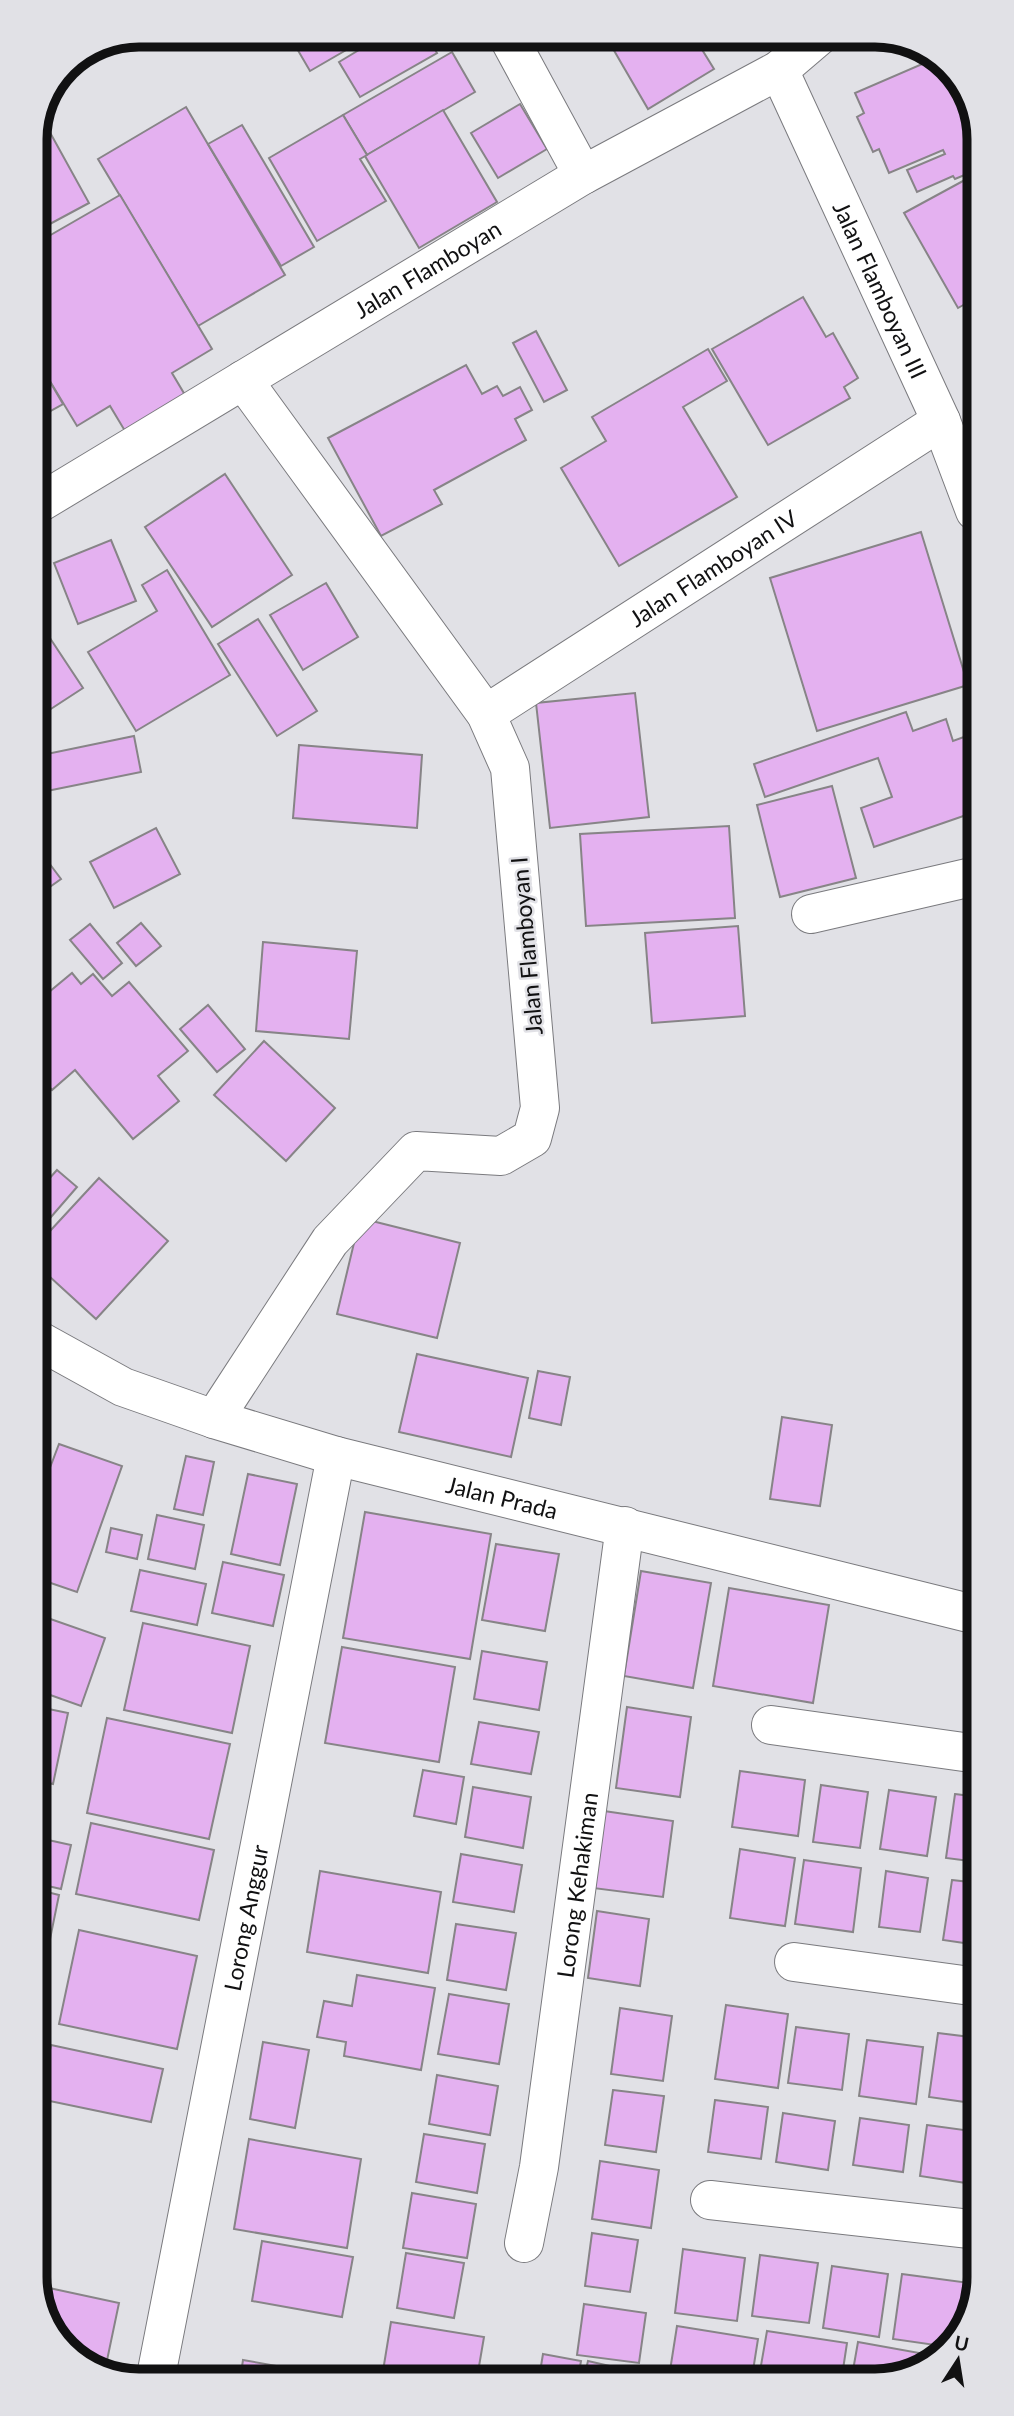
<svg xmlns="http://www.w3.org/2000/svg" width="1014" height="2416" font-family="Lato,sans-serif">
<style>
.building{fill:#e4b1f0;stroke:#878487;stroke-width:2}
.lines{fill:none;stroke-linecap:round;stroke-linejoin:round}
.minor-casing{stroke:#7a7a7e;stroke-width:40}
.minor{stroke:#fff;stroke-width:38}
.labels{text-anchor:middle;dominant-baseline:central;stroke-width:5;stroke-linejoin:round;paint-order:stroke}
.street-label{font-size:23px;fill:#111112;stroke:#e1e1e6}
.rim{fill:none;stroke:#111112;stroke-width:9}
</style>
<rect width="100%" height="100%" fill="#e1e1e6"/>
<!-- building -->
<g class="building">
<polygon points="289,35 372,35 310,71"/>
<polygon points="384,35 427,35 437,53 360,97 339,62"/>
<polygon points="605,35 693,35 714,69 648,109"/>
<polygon points="922,50 939,57 974,106 974,171 955,179 953,176 917,192 907,170 945,154 943,150 889,173 879,149 873,152 857,117 864,113 855,93 927,62"/>
<polygon points="452,52 475,92 367,155 343,115"/>
<polygon points="520,104 547,149 498,178 471,133"/>
<polygon points="186,107 285,275 198,326 98,159"/>
<polygon points="443,110 497,202 419,248 365,156"/>
<polygon points="343,115 367,155 360,159 386,201 317,241 269,158"/>
<polygon points="42,118 89,203 35,232 35,133"/>
<polygon points="242,125 314,247 281,266 208,144"/>
<polygon points="974,175 974,299 958,308 904,213"/>
<polygon points="120,195 212,349 172,373 185,395 125,431 110,406 77,426 36,358 35,244"/>
<polygon points="803,297 826,337 833,333 858,378 844,387 850,398 768,445 712,349"/>
<polygon points="536,331 567,390 544,402 513,343"/>
<polygon points="708,349 727,381 683,407 737,497 619,566 561,468 606,441 592,417"/>
<polygon points="36,358 63,404 36,419"/>
<polygon points="466,365 482,394 497,386 503,396 520,387 532,410 515,419 526,440 434,490 442,504 381,536 328,438"/>
<polygon points="225,474 292,575 212,627 145,527"/>
<polygon points="921,532 968,685 817,731 770,578"/>
<polygon points="111,540 136,601 78,624 54,563"/>
<polygon points="167,570 230,675 136,731 88,652 157,611 142,585"/>
<polygon points="326,583 358,637 303,670 270,615"/>
<polygon points="36,617 83,688 37,718"/>
<polygon points="258,619 317,711 277,736 218,644"/>
<polygon points="635,693 649,817 550,828 536,703"/>
<polygon points="906,712 913,731 946,719 953,741 975,733 975,812 874,847 861,808 892,797 878,758 765,797 754,764"/>
<polygon points="134,736 141,772 37,793 37,756"/>
<polygon points="299,745 422,755 417,828 293,818"/>
<polygon points="832,786 856,878 780,897 757,805"/>
<polygon points="729,826 735,918 586,926 580,834"/>
<polygon points="156,828 180,874 114,908 90,862"/>
<polygon points="37,847 61,879 37,896"/>
<polygon points="141,923 161,946 136,966 117,943"/>
<polygon points="90,924 122,963 103,979 70,940"/>
<polygon points="738,926 745,1016 652,1023 645,933"/>
<polygon points="263,942 357,951 349,1039 256,1031"/>
<polygon points="72,973 81,984 93,974 112,996 129,982 188,1051 158,1076 179,1101 133,1139 75,1070 52,1090 37,1073 37,1048 49,1039 37,1025 37,1002"/>
<polygon points="208,1005 245,1049 217,1072 180,1029"/>
<polygon points="264,1041 335,1108 286,1161 214,1095"/>
<polygon points="38,1165 45,1172 38,1180"/>
<polygon points="57,1170 77,1187 38,1232 38,1191"/>
<polygon points="99,1178 168,1241 96,1319 38,1266 38,1244"/>
<polygon points="360,1218 460,1243 437,1338 337,1314"/>
<polygon points="417,1354 528,1378 511,1457 399,1432"/>
<polygon points="538,1371 570,1377 561,1425 529,1418"/>
<polygon points="977,1376 977,1411 973,1411"/>
<polygon points="782,1417 832,1425 820,1506 770,1499"/>
<polygon points="59,1444 122,1466 77,1592 39,1579 38,1499"/>
<polygon points="186,1456 214,1462 203,1515 174,1509"/>
<polygon points="248,1474 297,1484 280,1565 231,1554"/>
<polygon points="365,1512 491,1534 470,1659 343,1638"/>
<polygon points="157,1515 204,1525 195,1569 148,1559"/>
<polygon points="111,1528 142,1535 137,1559 106,1552"/>
<polygon points="496,1544 559,1554 545,1631 482,1620"/>
<polygon points="223,1562 284,1575 273,1626 212,1613"/>
<polygon points="140,1570 206,1584 197,1625 131,1611"/>
<polygon points="641,1571 711,1583 693,1688 624,1676"/>
<polygon points="39,1584 45,1586 39,1605"/>
<polygon points="729,1588 829,1605 813,1703 713,1686"/>
<polygon points="39,1615 105,1638 81,1706 39,1691"/>
<polygon points="143,1623 250,1646 232,1733 124,1710"/>
<polygon points="342,1647 455,1667 439,1762 325,1743"/>
<polygon points="482,1651 547,1662 539,1710 474,1699"/>
<polygon points="39,1707 68,1713 53,1784 39,1781"/>
<polygon points="627,1707 691,1717 680,1797 616,1788"/>
<polygon points="107,1718 230,1744 209,1839 87,1813"/>
<polygon points="479,1722 539,1732 531,1774 471,1764"/>
<polygon points="423,1770 464,1777 456,1824 414,1816"/>
<polygon points="740,1771 805,1780 798,1836 732,1827"/>
<polygon points="821,1785 868,1792 860,1848 813,1842"/>
<polygon points="473,1787 531,1797 523,1848 465,1837"/>
<polygon points="889,1790 936,1797 927,1856 880,1849"/>
<polygon points="955,1794 978,1797 978,1862 946,1858"/>
<polygon points="604,1811 673,1821 663,1897 593,1888"/>
<polygon points="91,1823 214,1850 199,1920 76,1894"/>
<polygon points="39,1838 71,1845 61,1889 39,1884"/>
<polygon points="740,1849 795,1858 785,1926 730,1918"/>
<polygon points="461,1854 522,1865 514,1912 453,1902"/>
<polygon points="804,1860 861,1868 853,1932 795,1924"/>
<polygon points="320,1871 441,1892 428,1973 307,1952"/>
<polygon points="886,1871 928,1878 920,1932 879,1927"/>
<polygon points="952,1880 978,1883 978,1945 943,1940"/>
<polygon points="39,1890 59,1895 40,1988"/>
<polygon points="597,1911 649,1919 640,1986 588,1978"/>
<polygon points="456,1924 516,1933 506,1990 447,1980"/>
<polygon points="79,1930 197,1956 177,2049 59,2024"/>
<polygon points="357,1975 435,1988 421,2070 344,2056 346,2042 317,2037 324,2001 352,2006"/>
<polygon points="449,1994 509,2004 499,2064 438,2054"/>
<polygon points="726,2005 788,2014 778,2088 715,2079"/>
<polygon points="620,2008 672,2016 663,2081 611,2074"/>
<polygon points="796,2027 849,2034 842,2090 788,2083"/>
<polygon points="938,2033 978,2038 979,2104 929,2097"/>
<polygon points="867,2040 923,2047 916,2104 859,2096"/>
<polygon points="263,2042 309,2050 295,2128 250,2119"/>
<polygon points="51,2045 163,2069 151,2122 40,2099"/>
<polygon points="437,2075 498,2086 490,2135 429,2124"/>
<polygon points="613,2090 664,2096 656,2152 605,2145"/>
<polygon points="715,2100 768,2107 761,2159 708,2152"/>
<polygon points="783,2113 835,2121 828,2170 776,2162"/>
<polygon points="860,2118 909,2125 903,2172 853,2165"/>
<polygon points="927,2125 979,2132 979,2185 920,2176"/>
<polygon points="424,2134 485,2144 477,2193 416,2182"/>
<polygon points="249,2139 361,2159 347,2248 234,2229"/>
<polygon points="600,2161 659,2170 651,2228 592,2219"/>
<polygon points="412,2193 476,2204 467,2258 403,2248"/>
<polygon points="592,2233 638,2240 630,2292 585,2286"/>
<polygon points="262,2241 353,2257 342,2317 252,2301"/>
<polygon points="683,2249 745,2258 737,2321 675,2313"/>
<polygon points="406,2253 464,2263 454,2318 397,2308"/>
<polygon points="760,2255 818,2263 809,2323 752,2316"/>
<polygon points="832,2266 888,2274 879,2337 823,2328"/>
<polygon points="902,2274 977,2284 958,2340 949,2347 893,2339"/>
<polygon points="40,2286 119,2303 105,2370 75,2359 40,2310"/>
<polygon points="584,2304 646,2313 639,2363 577,2355"/>
<polygon points="391,2322 484,2337 477,2378 382,2377"/>
<polygon points="677,2326 758,2339 752,2377 669,2377"/>
<polygon points="767,2331 847,2343 842,2376 759,2377"/>
<polygon points="858,2342 936,2356 908,2376 852,2376"/>
<polygon points="543,2354 581,2361 578,2378 539,2378"/>
<polygon points="243,2360 316,2373 315,2380 240,2380"/>
<polygon points="588,2361 649,2375 649,2377 584,2378"/>
</g>
<g class="lines">
<!-- minor casing -->
<g class="minor-casing">
<g id="minor">
<polyline points="507,35 583,175"/>
<path id="s1" d="M779 70 941 421 975 511"/>
<path id="s2" d="M36 505 583 175 779 70 820 35"/>
<path id="s3" d="M486 714 941 421"/>
<polyline points="811,914 976,876"/>
<path id="s4" d="M38 1340 123 1387 214 1419 336 1456 977 1615"/>
<polyline points="214,1419 330,1241 416,1151 501,1156 532,1138 540,1108 510,768 486,714 243,380"/>
<polyline points="771,1725 978,1754"/>
<polyline points="794,1962 978,1987"/>
<polyline points="710,2200 979,2230"/>
<path id="s5" d="M524 2243 539 2167 625 1526"/>
<path id="s6" d="M155 2381 336 1456"/>
</g>
</g>
<!-- minor -->
<use href="#minor" class="minor"/>
</g>
<g class="labels">
<!-- street labels -->
<g class="street-label">
<text stroke="none"><textPath href="#s2" startOffset="457">Jalan Flamboyan</textPath></text>
<text stroke="none"><textPath href="#s1" startOffset="242">Jalan Flamboyan III</textPath></text>
<text stroke="none"><textPath href="#s3" startOffset="270">Jalan Flamboyan IV</textPath></text>
<text transform="translate(526 946) rotate(-95)">Jalan Flamboyan I</text>
<text stroke="none"><textPath href="#s4" startOffset="492">Jalan Prada</textPath></text>
<text stroke="none"><textPath href="#s5" startOffset="362">Lorong Kehakiman</textPath></text>
<text stroke="none"><textPath href="#s6" startOffset="472">Lorong Anggur</textPath></text>
</g>
</g>
<!-- crop -->
<path d="M0 0H1014V2416H0ZM139 47H875A92 92 0 0 1 967 139V2277A92 92 0 0 1 875 2369H139A92 92 0 0 1 47 2277V139A92 92 0 0 1 139 47Z" fill="#e1e1e6" fill-rule="evenodd"/>
<path class="rim" d="M139 47H875A92 92 0 0 1 967 139V2277A92 92 0 0 1 875 2369H139A92 92 0 0 1 47 2277V139A92 92 0 0 1 139 47Z"/>
<!-- north arrow -->
<g transform="translate(958 2360) rotate(12)" stroke="#e1e1e6" stroke-width="5" paint-order="stroke">
<path d="M0-5L12 26L0 18L-12 26Z" fill="#111112"/>
<text y="-10" font-size="19" font-weight="bold" text-anchor="middle" fill="#111112">U</text>
</g>
</svg>
